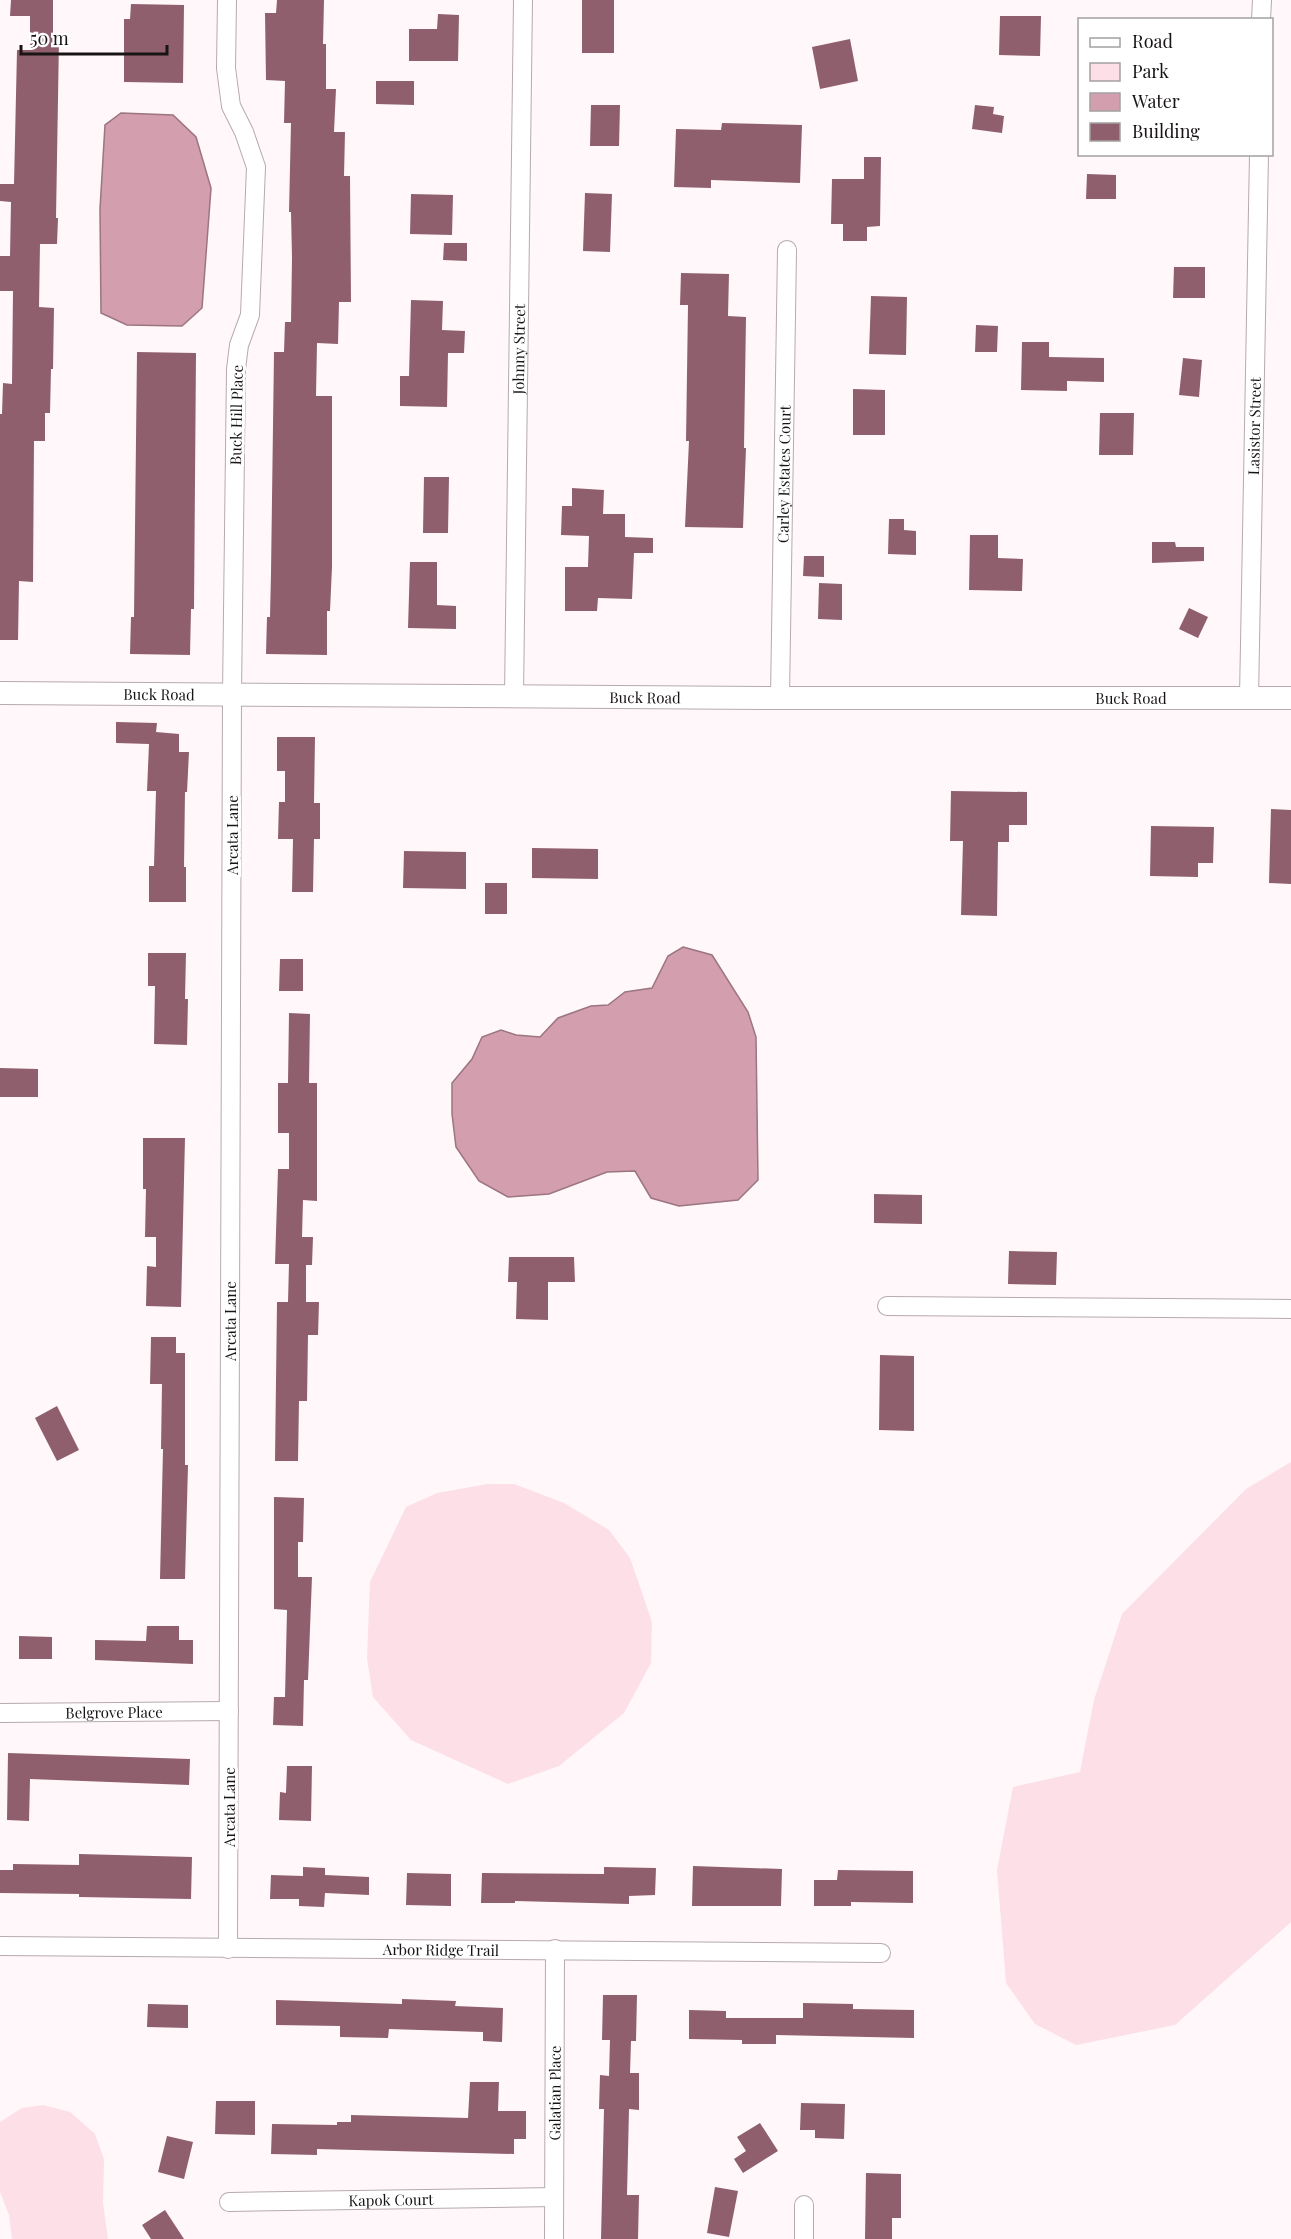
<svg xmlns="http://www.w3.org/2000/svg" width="1291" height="2239" font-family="'Playfair Display',serif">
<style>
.green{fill:#fddfe7}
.water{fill:#d39eae;stroke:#9b7580;stroke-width:1.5}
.building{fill:#905f6e}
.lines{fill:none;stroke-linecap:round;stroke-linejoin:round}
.minor-casing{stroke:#b6aaad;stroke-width:20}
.tertiary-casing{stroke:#b6aaad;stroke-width:24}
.minor{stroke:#fff;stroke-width:18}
.tertiary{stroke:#fff;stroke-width:22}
.labels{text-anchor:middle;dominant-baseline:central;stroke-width:6;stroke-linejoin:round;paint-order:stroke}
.street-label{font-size:15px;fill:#181415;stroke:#fff}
</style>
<rect width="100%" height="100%" fill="#fff7f9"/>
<!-- green -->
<g class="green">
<polygon points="1291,1462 1291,1922 1175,2025 1076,2045 1035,2024 1006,1983 997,1870 1013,1787 1080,1772 1094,1700 1122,1614 1246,1489"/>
<polygon points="488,1484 514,1484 564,1503 609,1530 630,1558 652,1622 651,1663 624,1713 559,1766 508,1784 411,1740 373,1697 367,1658 370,1582 406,1507 437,1493"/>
<polygon points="43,2105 70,2112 95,2134 104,2159 103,2203 108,2239 12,2239 9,2215 0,2192 0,2122 22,2108"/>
</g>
<!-- water -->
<g class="water">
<polygon points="121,113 173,115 196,137 211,188 202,308 182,326 127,325 101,313 100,209 105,125"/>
<polygon points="683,947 712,955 748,1012 756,1037 758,1180 738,1200 679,1206 651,1198 635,1171 607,1172 549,1194 508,1197 479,1181 456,1147 452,1114 452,1083 472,1059 482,1037 501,1030 516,1035 540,1037 558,1018 591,1006 608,1005 625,992 652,988 668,956"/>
</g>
<!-- building -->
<g class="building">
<polygon points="11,0 53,0 53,39 59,39 56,218 58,218 57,244 40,244 39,307 54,308 53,369 51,369 50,413 45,413 45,441 34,441 33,582 19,581 18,640 0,640 0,414 2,414 3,383 12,384 13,291 0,291 0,256 10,256 11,202 0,201 0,184 14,184 17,50 30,50 30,16 10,16"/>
<polygon points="277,0 324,0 323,44 326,44 326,89 336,89 334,132 345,132 344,176 350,176 351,302 339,302 338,344 317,343 316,396 332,396 332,567 330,611 327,611 327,655 266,654 267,617 270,617 271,573 274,352 284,352 285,322 291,322 292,258 291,212 289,212 291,123 284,123 285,81 266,80 265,13 276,13"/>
<rect x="582" y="0" width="32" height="53"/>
<polygon points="131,4 184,5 183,83 124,82 124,19 130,19"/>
<polygon points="438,14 459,15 458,61 409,61 409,29 437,29"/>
<polygon points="1000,16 1041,16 1040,56 999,55"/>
<polygon points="850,39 858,81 820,89 812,47"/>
<polygon points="376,81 414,81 414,105 376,104"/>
<polygon points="591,105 620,105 619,146 590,146"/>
<polygon points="975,105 994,107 993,114 1004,116 1002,133 972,129"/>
<polygon points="722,123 802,125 800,183 711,180 711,188 674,187 676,129 721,130"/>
<polygon points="864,157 881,157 880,226 867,227 867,241 843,241 843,224 831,224 832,179 864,179"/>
<polygon points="1087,174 1116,175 1116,199 1086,199"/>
<polygon points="585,193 612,194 610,252 583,251"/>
<polygon points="411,194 453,195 452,235 410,234"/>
<polygon points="444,243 467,243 467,261 443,260"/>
<polygon points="1174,267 1205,267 1205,298 1173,298"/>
<polygon points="681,273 729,274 728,316 746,317 744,448 746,448 743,528 685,527 689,441 686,441 688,305 680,305"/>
<polygon points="871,296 907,297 906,355 869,354"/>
<polygon points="411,300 443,301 442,330 465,331 464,353 448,353 447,407 400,406 400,376 409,376"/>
<polygon points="976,325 998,326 997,352 975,352"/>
<polygon points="1022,342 1049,342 1049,357 1104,358 1104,382 1067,381 1067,391 1021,390"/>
<polygon points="137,352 196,353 194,609 191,609 190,655 130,654 131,617 134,617"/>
<polygon points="1183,358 1202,360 1199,397 1179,395"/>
<polygon points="853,389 885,390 885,435 853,435"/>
<polygon points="1100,413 1134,413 1133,455 1099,455"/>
<polygon points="424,477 449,477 448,533 423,533"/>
<polygon points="572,488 604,490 603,514 625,514 625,537 653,538 653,553 634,553 632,599 598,598 597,611 565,611 565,567 588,567 589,536 561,535 562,506 572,506"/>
<polygon points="889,519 904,519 904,530 916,531 916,555 888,554"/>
<polygon points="970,535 998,535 998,558 1023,559 1022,591 969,590"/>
<polygon points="1152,542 1175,542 1176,547 1204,547 1204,561 1152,563"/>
<polygon points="804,556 824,556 824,577 803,576"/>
<polygon points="410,562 437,562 437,605 456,606 456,629 408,628"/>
<polygon points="819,583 842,584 842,620 818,619"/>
<polygon points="1189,608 1208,617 1198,638 1179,629"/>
<polygon points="116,722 157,723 156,732 179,734 179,752 189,752 187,792 185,792 184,867 186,867 186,902 149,902 149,866 154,866 156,791 147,791 149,744 116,743"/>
<polygon points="277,737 315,737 314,803 320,803 320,839 314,839 313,892 292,892 293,839 278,839 279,802 285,802 285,771 277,771"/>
<polygon points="951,791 1027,792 1027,825 1009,825 1009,842 998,842 997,916 961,915 963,841 950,841"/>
<polygon points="1271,809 1291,810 1291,884 1269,883"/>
<polygon points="1151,826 1214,827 1213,863 1198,863 1198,877 1150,876"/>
<polygon points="532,848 598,849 598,879 532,878"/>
<polygon points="404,851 466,852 466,889 403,888"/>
<rect x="485" y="883" width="22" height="31"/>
<polygon points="148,953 186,953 185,999 188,999 187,1045 154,1044 155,986 148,986"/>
<polygon points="280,959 303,959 303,991 279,991"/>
<polygon points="289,1013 310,1014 309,1083 317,1083 317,1201 303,1200 302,1237 313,1237 312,1265 306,1265 306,1302 319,1302 318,1335 308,1335 307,1401 299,1401 298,1461 275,1461 277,1302 288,1302 289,1264 275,1264 278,1169 289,1169 289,1133 278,1133 278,1083 288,1083"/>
<polygon points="0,1068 38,1069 38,1097 0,1097"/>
<polygon points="143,1138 185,1138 181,1307 146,1306 147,1266 156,1267 156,1237 145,1237 146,1189 143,1189"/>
<polygon points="874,1194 922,1195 922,1224 874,1223"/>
<polygon points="1009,1251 1057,1252 1056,1285 1008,1284"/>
<polygon points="509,1257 574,1257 575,1282 548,1282 548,1320 516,1319 517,1282 508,1282"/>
<polygon points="151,1337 176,1337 176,1353 185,1353 185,1465 188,1465 185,1579 160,1579 163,1449 161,1449 162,1384 150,1384"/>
<polygon points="880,1355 914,1356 914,1431 879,1430"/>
<polygon points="57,1406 79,1450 57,1461 35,1418"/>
<polygon points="274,1497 304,1498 303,1542 298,1542 298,1577 312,1577 308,1680 304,1680 303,1726 273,1725 274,1697 285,1697 287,1610 274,1609"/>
<polygon points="147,1626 179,1626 179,1640 193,1640 193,1664 95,1660 95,1640 146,1641"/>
<polygon points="19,1636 52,1637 52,1659 19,1659"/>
<polygon points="8,1753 190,1759 189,1785 30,1779 29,1821 7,1820"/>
<polygon points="287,1766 312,1766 311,1821 279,1820 280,1792 286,1793"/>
<polygon points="79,1854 192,1857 191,1899 79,1897 79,1894 0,1893 0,1870 13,1870 13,1864 79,1865"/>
<polygon points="693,1866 782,1869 781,1906 692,1906"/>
<polygon points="303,1867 325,1868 325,1875 369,1877 369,1895 325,1893 324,1907 299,1906 299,1899 270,1899 271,1875 303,1876"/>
<polygon points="604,1867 656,1868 655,1895 629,1896 629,1904 515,1901 515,1903 481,1903 482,1873 604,1874"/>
<polygon points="838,1870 913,1871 913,1903 851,1902 851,1906 814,1906 814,1880 837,1880"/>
<polygon points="407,1873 451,1874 451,1906 406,1905"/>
<polygon points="603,1995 637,1995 636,2041 631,2041 630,2073 639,2073 639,2110 629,2109 627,2195 639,2195 638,2239 601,2239 604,2109 599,2109 600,2075 609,2076 610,2040 602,2040"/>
<polygon points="402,1999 456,2001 455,2006 503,2008 502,2042 483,2041 483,2032 389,2029 388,2038 340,2037 340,2026 276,2025 276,2000 402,2004"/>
<polygon points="803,2003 853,2004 853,2009 914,2010 914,2038 776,2035 776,2044 742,2044 742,2040 689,2039 689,2010 726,2011 726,2018 803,2018"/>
<polygon points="148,2004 188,2005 188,2028 147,2027"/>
<polygon points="470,2082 499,2082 498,2111 526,2111 526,2139 514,2139 514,2154 317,2149 317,2155 271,2154 272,2124 337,2125 337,2122 351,2122 351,2115 468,2118"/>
<polygon points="216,2101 255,2101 255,2135 215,2134"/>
<polygon points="801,2103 845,2104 844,2139 815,2138 815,2130 800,2130"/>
<polygon points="760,2123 778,2151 743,2173 734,2159 746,2151 737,2137"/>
<polygon points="167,2136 193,2142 184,2179 158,2172"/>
<polygon points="866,2173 901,2174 901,2218 892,2218 892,2239 865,2239"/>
<polygon points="715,2187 738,2191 729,2237 707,2233"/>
<polygon points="165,2210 184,2239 151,2239 142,2225"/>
</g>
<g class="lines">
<!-- minor casing -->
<g class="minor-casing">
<g id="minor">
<polyline points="227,0 226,68 231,106 244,132 256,167 250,315 239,345 236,369 232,694 228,1949"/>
<polyline points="1261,20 1262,0"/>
<path id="s1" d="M514 697 523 0"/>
<path id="s2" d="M780 698 787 250"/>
<path id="s3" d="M1249 698 1259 154"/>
<polyline points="887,1306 1291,1309"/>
<path id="s4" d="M0 1713 229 1711"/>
<path id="s5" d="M0 1946 881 1953"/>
<path id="s6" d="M229 2202 554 2197"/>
<path id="s7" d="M554 2239 555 1949"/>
<polyline points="804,2239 804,2205"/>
</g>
</g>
<!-- tertiary casing -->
<g class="tertiary-casing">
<g id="tertiary">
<path id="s8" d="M0 693 780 698H1291"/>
</g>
</g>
<!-- minor -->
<use href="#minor" class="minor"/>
<!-- tertiary -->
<use href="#tertiary" class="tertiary"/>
</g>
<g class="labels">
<!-- street labels -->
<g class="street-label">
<text stroke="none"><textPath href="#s1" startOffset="348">Johnny Street</textPath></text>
<text transform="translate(236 415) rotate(-89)">Buck Hill Place</text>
<text stroke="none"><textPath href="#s3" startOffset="272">Lasistor Street</textPath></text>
<text stroke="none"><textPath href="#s2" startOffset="224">Carley Estates Court</textPath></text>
<text stroke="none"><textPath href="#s8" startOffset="159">Buck Road</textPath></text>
<text stroke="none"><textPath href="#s8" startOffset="645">Buck Road</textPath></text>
<text stroke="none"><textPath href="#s8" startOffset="1131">Buck Road</textPath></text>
<text transform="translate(232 835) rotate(-90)">Arcata Lane</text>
<text transform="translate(230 1321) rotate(-90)">Arcata Lane</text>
<text stroke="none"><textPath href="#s4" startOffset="114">Belgrove Place</textPath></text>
<text transform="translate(229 1807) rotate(-90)">Arcata Lane</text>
<text stroke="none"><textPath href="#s5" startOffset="441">Arbor Ridge Trail</textPath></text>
<text stroke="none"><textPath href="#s7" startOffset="146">Galatian Place</textPath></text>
<text stroke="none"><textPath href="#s6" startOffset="162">Kapok Court</textPath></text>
</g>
</g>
<!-- legend -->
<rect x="1078" y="18" width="195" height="138" fill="#ffffff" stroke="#a3a1a1" stroke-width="1.5"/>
<rect x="1090" y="38" width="30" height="9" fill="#ffffff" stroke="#a3a1a1" stroke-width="1.5"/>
<text x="1132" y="48" font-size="18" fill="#181415">Road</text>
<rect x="1090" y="63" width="30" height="18" fill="#fddfe7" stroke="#a3a1a1" stroke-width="1.5"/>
<text x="1132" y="78" font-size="18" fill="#181415">Park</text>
<rect x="1090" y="93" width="30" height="18" fill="#d39eae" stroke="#a3a1a1" stroke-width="1.5"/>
<text x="1132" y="108" font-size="18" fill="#181415">Water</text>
<rect x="1090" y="123" width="30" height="18" fill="#905f6e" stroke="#a3a1a1" stroke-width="1.5"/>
<text x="1132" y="138" font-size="18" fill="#181415">Building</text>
<!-- scale -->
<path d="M21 45v9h146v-9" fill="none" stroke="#181415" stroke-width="3"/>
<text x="30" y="45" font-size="18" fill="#181415" stroke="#ffffff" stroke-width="4.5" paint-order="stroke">50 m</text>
</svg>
